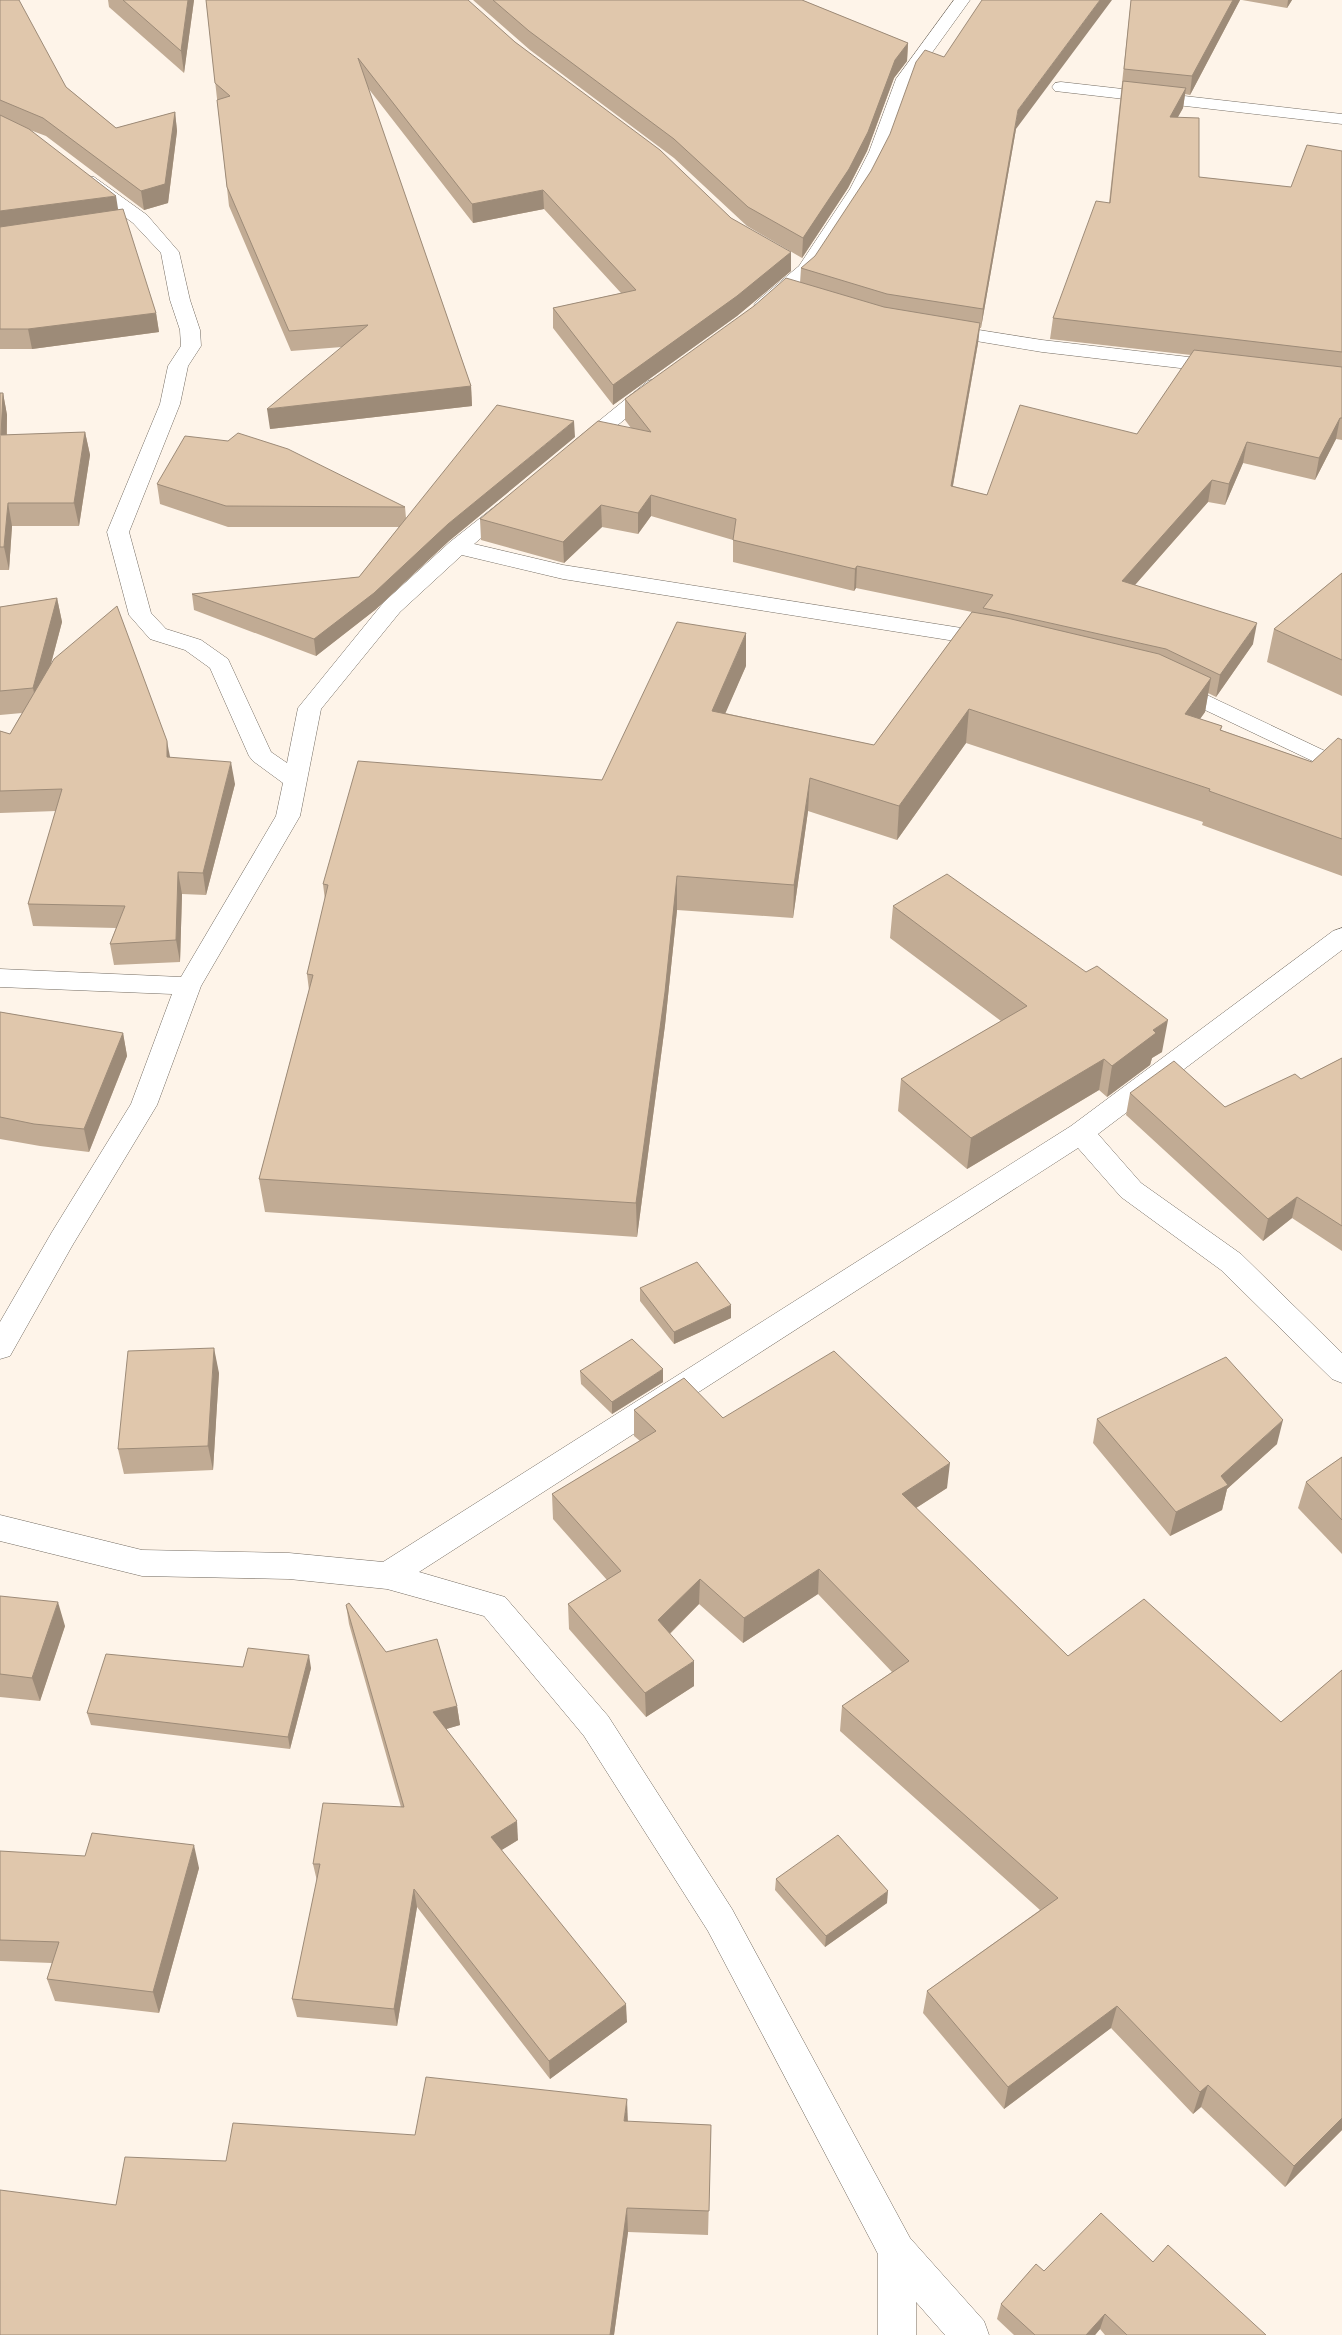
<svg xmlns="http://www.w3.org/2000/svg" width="1342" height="2335" font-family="Barlow,sans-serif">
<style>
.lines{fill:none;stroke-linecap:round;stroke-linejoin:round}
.minor-casing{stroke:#746c62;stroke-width:1}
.minor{fill:#fff;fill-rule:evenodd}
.wall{fill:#c1ab94}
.shaded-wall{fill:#9d8b78}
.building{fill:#e0c7ac;stroke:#9d8b78}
</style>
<rect width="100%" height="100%" fill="#fef4e9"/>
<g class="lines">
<!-- minor casing -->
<g class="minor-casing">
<g id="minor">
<polygon points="954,0 970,0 913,79 887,152 868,189 815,270 771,309 757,309 754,305 757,301 799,266 850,189 869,152 896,79"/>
<polygon points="1061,82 1342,114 1342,124 1055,91 1052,87 1055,83"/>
<polygon points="88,176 94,177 147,215 179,252 190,300 200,330 201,346 188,366 180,404 129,532 151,613 166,629 201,640 228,659 271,752 287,763 298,708 302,703 384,602 450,542 503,500 510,498 517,500 521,504 517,508 474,544 563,565 993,633 1001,635 1004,640 1001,645 993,647 563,579 462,555 400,612 321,709 300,816 201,986 157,1105 72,1246 10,1356 0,1359 0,1322 52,1232 131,1104 172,994 0,987 0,969 181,977 276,816 283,783 253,761 249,756 210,668 185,650 150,639 129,615 107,532 160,404 168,366 181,346 180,330 170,300 161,253 133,223 82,185 79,181 82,177"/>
<polygon points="941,324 1042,340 1223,361 1230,363 1233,367 1230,371 1223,373 1042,352 934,334 931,330 934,326"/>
<polygon points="655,379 662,381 665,385 662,389 587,450 580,452 573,450 570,446 573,442 648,381"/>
<polygon points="1173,679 1342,759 1342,775 1165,691 1162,686 1165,681"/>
<polygon points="1342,928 1342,950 1098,1134 1141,1183 1241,1254 1342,1353 1342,1383 1332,1379 1221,1270 1121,1197 1078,1148 419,1572 505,1597 608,1716 732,1909 910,2238 984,2321 989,2335 945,2335 916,2302 916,2335 878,2335 878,2254 708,1931 584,1736 484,1616 387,1589 289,1579 142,1576 0,1541 0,1515 142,1550 289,1553 383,1562 1071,1126 1333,931"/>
</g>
</g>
<!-- minor -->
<use href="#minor" class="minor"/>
</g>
<!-- wall -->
<g class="wall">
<polygon points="0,0 66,87 116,128 175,112 177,131 168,203 144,210 46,136 30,130 119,210 156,313 159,332 32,349 0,349"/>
<polygon points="108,0 194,0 184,73 109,7"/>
<polygon points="206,0 515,42 731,218 791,271 737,316 613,405 553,328 553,308 621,293 544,209 473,223 368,88 471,386 472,406 270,429 342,347 291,351 229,206"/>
<polygon points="473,0 802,0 908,43 907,61 894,78 867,151 848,188 802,258 747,226 674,158 530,50"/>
<polygon points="1131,0 1240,0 1190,95 1185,94 1183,108 1178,117 1199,177 1291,187 1342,151 1342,440 1336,439 1315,480 1243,463 1225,505 1208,502 1135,585 1253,644 1216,697 1208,693 1205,712 1200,719 1222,726 1221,730 1312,762 1342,740 1342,876 1202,825 1203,822 966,743 897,840 808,811 793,918 677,910 665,1025 637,1237 265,1212 259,1179 309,990 307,974 325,900 323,884 602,780 746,666 725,713 874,745 972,612 856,588 854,591 733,562 733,540 651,516 638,534 602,527 564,563 481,540 480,519 631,428 625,420 625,399 800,283 801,268 1016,129 981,328 980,328 978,343 953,486 987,495 1137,434 1191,355 1050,339 1053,318 1109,203"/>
<polygon points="1242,0 1292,0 1287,8"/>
<polygon points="0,393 3,393 7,415 7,435 85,432 90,455 79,526 12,526 9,570 0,570"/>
<polygon points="575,437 449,541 375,610 316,656 194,610 192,594 359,577 399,527 228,527 160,504 157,484 405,507 406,518"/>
<polygon points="1342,573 1342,696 1267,662 1274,629"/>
<polygon points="57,598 62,622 51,664 170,757 235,784 206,895 182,894 180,962 114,965 110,944 116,928 33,926 28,904 56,811 0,813 0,731 10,734 22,713 0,715 0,607"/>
<polygon points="893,906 1162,1052 1152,1058 1150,1065 1107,1097 1099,1090 967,1169 898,1111 901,1079 1001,1021 890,938"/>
<polygon points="0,1012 123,1033 127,1056 89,1152 40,1146 0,1139"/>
<polygon points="1342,1058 1342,1251 1292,1218 1263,1241 1126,1115 1130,1093 1225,1107 1301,1079"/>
<polygon points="640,1288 731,1318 674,1344 640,1301"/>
<polygon points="580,1371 663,1382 612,1414 581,1384"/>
<polygon points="219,1373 213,1470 124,1474 118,1449"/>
<polygon points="634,1410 723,1418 947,1488 916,1508 1068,1656 1281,1722 1342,1670 1342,2130 1285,2187 1201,2107 1193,2114 1111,2028 1004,2109 923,2013 927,1991 1040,1910 840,1731 842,1706 892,1672 818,1594 743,1643 699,1604 670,1634 694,1686 646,1717 569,1629 568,1604 607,1580 553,1519 552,1494 640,1441 634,1436"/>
<polygon points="1097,1419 1277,1444 1227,1489 1222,1510 1170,1536 1093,1443"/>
<polygon points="1342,1457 1342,1554 1298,1508 1306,1482"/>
<polygon points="0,1596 65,1626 40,1701 0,1697"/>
<polygon points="346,1605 386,1652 457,1706 460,1725 446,1729 518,1840 501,1850 627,2022 550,2079 417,1907 397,2026 297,2017 292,1999 317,1881 313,1864 401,1807 349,1624"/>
<polygon points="243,1667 311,1668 290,1749 91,1725 87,1713"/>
<polygon points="0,1851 199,1868 159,2013 55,2001 47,1979 52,1963 0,1961"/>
<polygon points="776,1879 887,1903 825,1947 775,1890"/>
<polygon points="628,2122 711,2125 708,2235 628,2232 614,2335 0,2335 116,2205 226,2161 415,2135"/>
<polygon points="1153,2262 1266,2335 1105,2335 1100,2329 1095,2335 1014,2335 997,2319 1001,2304 1044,2271"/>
</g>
<!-- shaded-wall -->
<g class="shaded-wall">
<polygon points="188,0 194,0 184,73 181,51"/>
<polygon points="1100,0 1112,0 1016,129 981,328 983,309 1018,110"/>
<polygon points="1233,0 1240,0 1190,95 1192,76"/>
<polygon points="1288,0 1292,0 1287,8"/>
<polygon points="908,43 907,61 894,78 867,151 848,188 802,258 803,238 895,60"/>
<polygon points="1186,88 1183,108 1167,136 1170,117"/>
<polygon points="175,112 177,131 168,203 144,210 141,191"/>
<polygon points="543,190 544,209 473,223 472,204"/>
<polygon points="116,196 119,215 0,231 0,211"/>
<polygon points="791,252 791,271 737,316 613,405 613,385"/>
<polygon points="156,313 159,332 32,349 28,329"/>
<polygon points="980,323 978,343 949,507 951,486"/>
<polygon points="471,386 472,406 270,429 267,409"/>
<polygon points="3,393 7,415 6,458 1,435"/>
<polygon points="1340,418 1336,439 1315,480 1319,458"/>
<polygon points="574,421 575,437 449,541 375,610 316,656 314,639 448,524"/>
<polygon points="85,432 90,455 79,526 74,503"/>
<polygon points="1247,442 1243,463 1225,505 1229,484"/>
<polygon points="1212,480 1208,502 1119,603 1122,581"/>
<polygon points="651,495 651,516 638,534 638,513"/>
<polygon points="8,503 12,526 9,570 4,547"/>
<polygon points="601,505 602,527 564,563 563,542"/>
<polygon points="857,566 856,588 854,591 855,569"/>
<polygon points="57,598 62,622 38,712 33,688"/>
<polygon points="1257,623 1253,644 1216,697 1220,675"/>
<polygon points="746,633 746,666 712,744 712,711"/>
<polygon points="1211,678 1205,712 1179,748 1185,714"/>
<polygon points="969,709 966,743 897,840 899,806"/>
<polygon points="167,741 171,762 167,757"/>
<polygon points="231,762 235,784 206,895 203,873"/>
<polygon points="810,778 808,811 793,918 794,885"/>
<polygon points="178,872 182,894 180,962 176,940"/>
<polygon points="677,876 677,910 665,1025 637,1237 636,1203"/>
<polygon points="1168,1020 1162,1052 1152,1058 1150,1065 1107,1097 1112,1066 1153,1030"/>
<polygon points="123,1033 127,1056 89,1152 84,1129"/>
<polygon points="1104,1059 1099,1090 967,1169 971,1138"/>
<polygon points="1297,1197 1292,1218 1263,1241 1268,1219"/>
<polygon points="731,1305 731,1318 674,1344 674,1332"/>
<polygon points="214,1348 219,1373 213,1470 208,1446"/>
<polygon points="663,1369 663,1382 612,1414 612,1402"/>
<polygon points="1283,1420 1277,1444 1227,1489 1222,1510 1170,1536 1176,1512 1221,1476"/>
<polygon points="950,1463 947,1488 899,1519 902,1494"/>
<polygon points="819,1569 818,1594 743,1643 744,1618"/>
<polygon points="700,1579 699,1604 658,1645 658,1620"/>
<polygon points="58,1602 65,1626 40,1701 32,1678"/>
<polygon points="309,1655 311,1668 290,1749 288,1737"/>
<polygon points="694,1661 694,1686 646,1717 645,1693"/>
<polygon points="457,1706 460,1725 436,1732 433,1712"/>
<polygon points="517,1821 518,1840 492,1856 491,1837"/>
<polygon points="194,1845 199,1868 159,2013 153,1992"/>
<polygon points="414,1889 417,1907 397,2026 394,2009"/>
<polygon points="888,1891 887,1903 825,1947 826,1936"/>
<polygon points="626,2004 627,2022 550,2079 549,2061"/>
<polygon points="1117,2006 1111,2028 1004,2109 1008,2087"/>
<polygon points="1208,2085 1201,2107 1193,2114 1200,2092"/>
<polygon points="627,2099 628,2124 624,2121"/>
<polygon points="1342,2118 1342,2130 1285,2187 1294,2166"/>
<polygon points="627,2208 628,2232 614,2335 610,2335"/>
<polygon points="1105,2314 1100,2329 1095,2335 1086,2335"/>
</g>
<!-- building -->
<g class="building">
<polygon points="0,0 19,0 66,87 116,128 175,112 165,184 141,191 43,118 0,100"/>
<polygon points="123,0 188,0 181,51"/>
<polygon points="206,0 468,0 515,42 660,150 731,218 791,252 737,296 613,385 553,308 636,290 543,190 472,204 358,58 471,386 267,409 368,325 289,331 227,187 217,100 230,96 215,83"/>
<polygon points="493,0 802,0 908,43 895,60 868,132 849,169 803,238 748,207 674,139 529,31"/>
<polygon points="982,0 1100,0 1018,110 983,309 887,294 801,268 815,256 871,171 890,134 916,62 925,50 944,57"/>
<polygon points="1131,0 1233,0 1192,76 1124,69"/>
<polygon points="1123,81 1186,88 1170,117 1199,118 1199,177 1291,187 1307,145 1342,151 1342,352 1053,318 1096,201 1110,203"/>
<polygon points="0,115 29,129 116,196 0,211"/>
<polygon points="123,209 156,313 28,329 0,329 0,227"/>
<polygon points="786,278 884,307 980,323 951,486 987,495 1020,405 1137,434 1194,350 1342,367 1342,418 1340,418 1319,458 1247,442 1229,484 1212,480 1122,581 1257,623 1220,675 1166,649 983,608 993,595 857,566 855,569 733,540 736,519 651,495 638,513 601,505 563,542 480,519 598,421 651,432 625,399 754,306"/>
<polygon points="0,393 3,393 1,435 85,432 74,503 8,503 4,547 0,547"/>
<polygon points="497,405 574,421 448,524 374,593 314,639 192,594 359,577"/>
<polygon points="238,433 288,449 405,507 226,506 157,484 185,436 228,441"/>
<polygon points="1342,573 1342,660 1274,629"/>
<polygon points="57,598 33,688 0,691 0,607"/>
<polygon points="117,606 167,741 167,757 231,762 203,873 178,872 176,940 110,944 125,906 28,904 62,789 0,791 0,731 10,734 54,659"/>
<polygon points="972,612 1007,618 1159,654 1211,678 1185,714 1222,726 1220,730 1312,762 1338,738 1342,740 1342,839 1209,791 1210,789 969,709 899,806 810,778 794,885 677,876 665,992 636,1203 259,1179 313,975 307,974 328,885 323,884 358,761 602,780 677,622 746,633 712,711 874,745"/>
<polygon points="947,874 1086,972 1097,966 1168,1020 1153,1030 1156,1033 1112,1066 1104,1059 971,1138 901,1079 1027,1006 893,906"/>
<polygon points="0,1012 123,1033 84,1129 34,1124 0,1117"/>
<polygon points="1342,1058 1342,1226 1297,1197 1268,1219 1130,1093 1174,1061 1225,1107 1295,1074 1301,1079"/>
<polygon points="697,1262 731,1305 674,1332 640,1288"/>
<polygon points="632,1339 663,1369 612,1402 580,1371"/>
<polygon points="214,1348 208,1446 118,1449 128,1351"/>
<polygon points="834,1351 950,1463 902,1494 1068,1656 1144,1599 1281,1722 1342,1670 1342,2118 1294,2166 1208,2085 1200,2092 1117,2006 1008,2087 927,1991 1058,1898 842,1706 909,1661 819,1569 744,1618 700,1579 658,1620 694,1661 645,1693 568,1604 621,1571 552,1494 656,1431 634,1410 684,1378 723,1418"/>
<polygon points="1226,1357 1283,1420 1221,1476 1228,1485 1176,1512 1097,1419"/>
<polygon points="1342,1457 1342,1520 1306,1482"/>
<polygon points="0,1596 58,1602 32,1678 0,1674"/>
<polygon points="349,1603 386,1652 437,1639 457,1706 433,1712 517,1821 491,1837 626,2004 549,2061 414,1889 394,2009 292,1999 320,1864 313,1864 323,1803 404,1807 346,1605"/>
<polygon points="248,1648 309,1655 288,1737 87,1713 106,1654 243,1667"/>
<polygon points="92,1833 194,1845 153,1992 47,1979 59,1942 0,1940 0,1851 85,1856"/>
<polygon points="838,1835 888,1891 826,1936 776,1879"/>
<polygon points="426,2077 627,2099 624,2121 711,2125 709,2211 627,2208 610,2335 0,2335 0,2190 116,2205 125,2157 226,2161 233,2123 415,2135"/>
<polygon points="1101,2213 1153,2262 1168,2245 1266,2335 1127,2335 1105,2314 1086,2335 1035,2335 1001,2304 1036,2264 1044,2271"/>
</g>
</svg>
